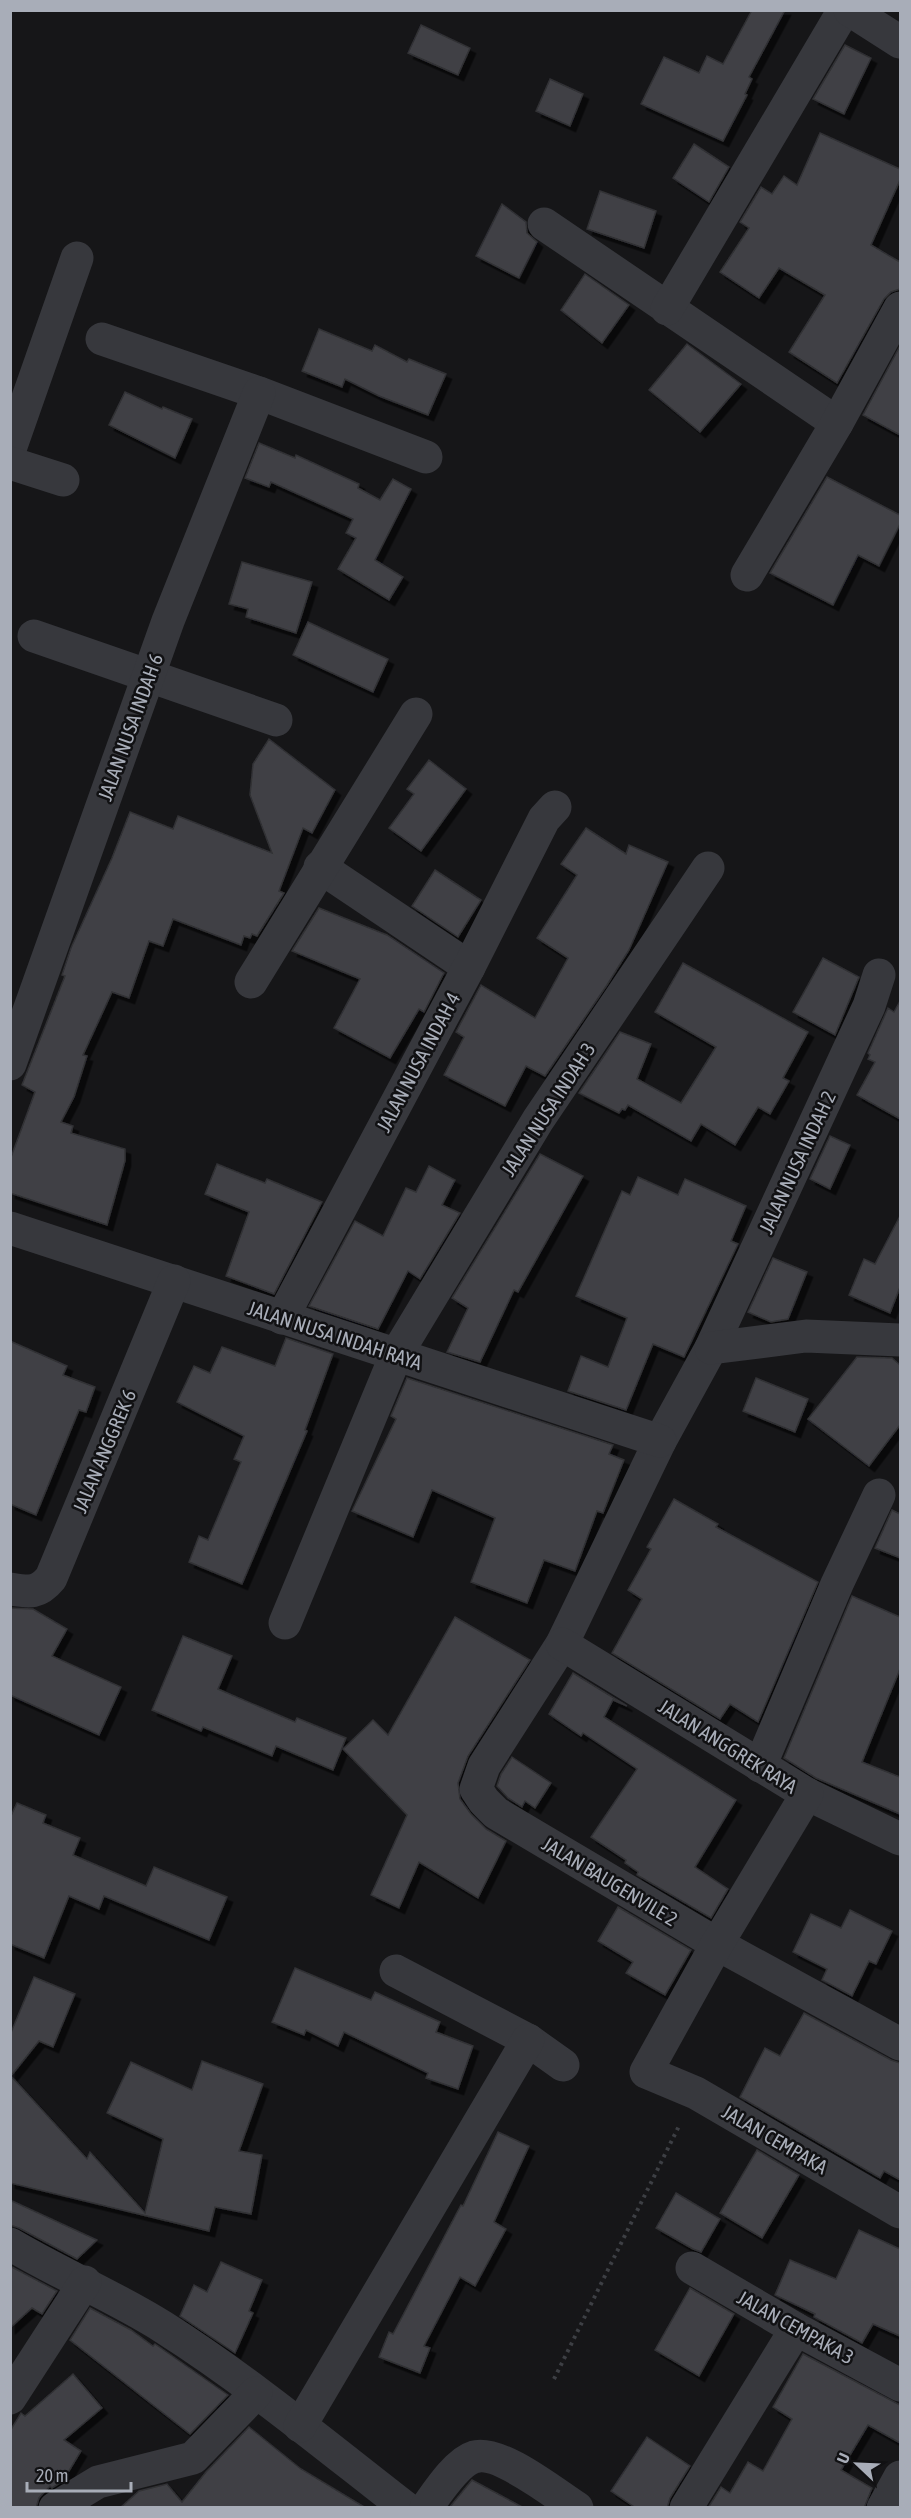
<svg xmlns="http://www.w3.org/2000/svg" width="911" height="2518" font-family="'Asap Condensed',sans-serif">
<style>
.building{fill:#404145;stroke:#303034;stroke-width:1.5;filter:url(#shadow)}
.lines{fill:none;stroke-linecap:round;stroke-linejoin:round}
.path{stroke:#3d3f44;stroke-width:4;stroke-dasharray:3 4.5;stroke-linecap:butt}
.minor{stroke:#37383d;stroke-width:33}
.tertiary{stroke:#37383d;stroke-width:33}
.labels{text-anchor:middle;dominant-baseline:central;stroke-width:5;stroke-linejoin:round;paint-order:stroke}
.street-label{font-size:20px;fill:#a8adb8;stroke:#111113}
</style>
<defs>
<filter id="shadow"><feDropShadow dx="5.5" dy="5.5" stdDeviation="0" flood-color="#0009"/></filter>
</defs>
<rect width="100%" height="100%" fill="#161618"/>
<!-- building -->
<g class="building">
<polygon points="752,10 785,10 749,77 752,79 745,94 747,95 723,141 641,104 664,57 699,73 707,56 723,64"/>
<polygon points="421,25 470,48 458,75 408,53"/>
<polygon points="845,45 871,58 844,114 813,99"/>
<polygon points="550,79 583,94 570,126 536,111"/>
<polygon points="820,133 900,169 900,180 871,245 900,262 900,289 891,292 884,299 837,383 789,352 825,295 779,268 759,298 720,272 749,228 740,222 761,187 772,194 784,176 797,185"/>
<polygon points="694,144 729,167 709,202 673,178"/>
<polygon points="600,191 656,211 644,248 587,229"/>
<polygon points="502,204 526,222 527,233 537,242 519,278 476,256"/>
<polygon points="585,274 629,305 602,343 561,310"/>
<polygon points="319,329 372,351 375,345 407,362 409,359 446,374 428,415 379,396 345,379 342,387 302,371"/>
<polygon points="687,344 741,384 700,432 649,390"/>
<polygon points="900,346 900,435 863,415"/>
<polygon points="125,392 162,409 163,407 192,419 175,458 109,425"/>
<polygon points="259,443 295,458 296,455 359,484 358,488 380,500 393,479 411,489 375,560 403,577 389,600 338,569 356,538 346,533 353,519 271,482 269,487 245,478"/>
<polygon points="827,477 900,515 900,524 879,566 858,555 833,605 770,573"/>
<polygon points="242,562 312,582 296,633 246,617 248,609 229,604"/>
<polygon points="308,622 388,659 373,692 293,655"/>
<polygon points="269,739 335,790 312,833 303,828 279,891 284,893 257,936 252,934 250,938 244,936 241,945 173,919 163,946 149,941 129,998 112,992 83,1055 87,1056 74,1097 61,1122 73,1126 71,1133 125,1149 125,1161 107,1225 10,1193 10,1160 35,1092 22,1085 65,976 62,975 71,948 112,858 130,812 173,829 178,816 272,853 250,795 253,764"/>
<polygon points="429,760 466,789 421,851 389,828 414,794 407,789"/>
<polygon points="586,828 626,854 629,845 668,862 629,950 607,985 545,1076 526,1066 505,1106 444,1075 464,1037 456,1032 481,985 535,1018 568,958 537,938 577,875 561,864"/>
<polygon points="435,870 481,900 458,937 412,906"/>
<polygon points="319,908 387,935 444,973 424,1012 419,1009 390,1058 334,1028 360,979 292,951"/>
<polygon points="823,958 859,977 835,1035 793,1012"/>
<polygon points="683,963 808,1032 783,1078 789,1081 770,1114 758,1107 735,1145 701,1124 691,1141 628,1105 625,1110 622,1109 619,1113 579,1093 620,1032 651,1044 637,1079 681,1103 716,1047 655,1012"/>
<polygon points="900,1001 900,1119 857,1095 875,1062 868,1059 870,1055 868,1053 888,1008 894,1012"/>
<polygon points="830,1136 850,1145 830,1189 810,1179"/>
<polygon points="540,1154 583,1176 518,1292 514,1290 480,1362 447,1352 468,1308 452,1298"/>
<polygon points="217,1164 265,1183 267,1179 322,1202 274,1294 226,1276 249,1212 205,1194"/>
<polygon points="429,1166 455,1180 442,1205 460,1213 420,1279 408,1271 378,1329 309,1306 355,1221 383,1236 406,1188 416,1192"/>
<polygon points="638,1177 678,1195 685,1179 746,1206 731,1241 738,1244 684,1357 653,1344 626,1410 568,1391 581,1356 608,1367 627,1318 576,1296 622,1191 630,1195"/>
<polygon points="900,1216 900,1287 890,1313 849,1295 864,1259 875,1264"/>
<polygon points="773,1258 807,1272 788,1319 771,1322 748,1312"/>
<polygon points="286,1338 333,1354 305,1430 307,1431 242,1584 189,1562 199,1536 208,1540 241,1462 234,1459 244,1436 177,1402 194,1366 210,1373 222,1347 275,1366"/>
<polygon points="10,1341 67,1366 63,1375 95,1387 86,1412 79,1410 36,1515 10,1504"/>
<polygon points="857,1357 892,1358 900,1365 900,1425 869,1466 808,1419"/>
<polygon points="407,1378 613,1445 609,1454 624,1460 603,1513 597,1511 575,1571 544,1560 527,1603 471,1582 495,1518 432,1490 413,1537 352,1511 396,1419 391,1416"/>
<polygon points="756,1378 808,1399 795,1432 743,1411"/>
<polygon points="674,1499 718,1524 716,1527 818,1582 758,1722 730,1704 720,1719 612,1653 642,1599 628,1590 651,1549 647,1547"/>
<polygon points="892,1510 900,1514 900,1558 875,1548"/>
<polygon points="852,1596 900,1617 900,1669 862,1762 900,1777 900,1814 816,1778 784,1758"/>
<polygon points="10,1608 33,1609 67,1629 52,1656 121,1687 99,1735 10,1695"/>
<polygon points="455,1617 530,1660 468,1756 458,1783 460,1799 471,1814 486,1829 506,1841 478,1898 419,1862 399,1908 371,1895 407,1815 343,1749 373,1720 388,1735"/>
<polygon points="183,1636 232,1656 218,1689 295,1722 297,1718 346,1738 333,1770 276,1746 272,1756 203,1727 201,1731 152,1710"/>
<polygon points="573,1673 627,1706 613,1700 604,1717 736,1800 695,1867 728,1889 711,1918 637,1875 638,1872 625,1863 626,1860 591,1837 637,1769 583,1733 581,1736 549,1714"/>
<polygon points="512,1757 551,1783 535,1808 525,1801 522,1807 508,1798 497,1786 501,1774"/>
<polygon points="17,1803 46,1815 43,1823 80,1838 73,1855 146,1886 154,1867 227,1897 209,1940 104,1896 99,1909 69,1896 44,1958 10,1944 10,1818"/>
<polygon points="618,1907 691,1950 665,1995 626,1973 633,1962 598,1941"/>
<polygon points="850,1910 892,1931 876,1964 869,1961 852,1996 822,1980 827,1969 793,1952 811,1914 841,1928"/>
<polygon points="295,1968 371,2000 375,1992 440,2022 436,2032 473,2046 458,2089 426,2078 428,2073 344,2032 338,2046 306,2030 304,2035 272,2022"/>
<polygon points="34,1977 75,1994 53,2047 39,2041 11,2076 87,2159 90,2152 145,2213 163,2139 107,2113 131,2062 192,2090 202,2061 263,2084 239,2151 262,2155 251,2214 215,2207 209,2231 10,2183 10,2035"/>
<polygon points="804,2013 891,2060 900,2063 900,2180 884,2171 880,2178 740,2097 765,2048 780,2056"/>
<polygon points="498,2132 529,2146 494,2222 506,2229 475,2286 460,2277 424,2346 430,2348 420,2373 379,2357 389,2332 393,2334 461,2205 463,2206"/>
<polygon points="757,2150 799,2175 762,2238 720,2213"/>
<polygon points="676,2193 720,2219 701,2252 693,2249 656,2228"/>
<polygon points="10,2200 97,2240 77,2259 19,2228 10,2225"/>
<polygon points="859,2230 900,2249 900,2336 873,2324 862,2343 814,2317 815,2314 775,2295 790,2260 836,2279"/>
<polygon points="221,2262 262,2280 249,2311 253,2313 235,2353 180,2316 194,2285 207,2292"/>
<polygon points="10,2266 57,2291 42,2314 32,2308 10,2328"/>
<polygon points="690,2288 734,2314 699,2376 655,2350"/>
<polygon points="90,2308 131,2330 153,2346 155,2344 228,2395 190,2434 70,2340"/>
<polygon points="803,2354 900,2405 900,2443 868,2425 841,2470 872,2488 864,2508 708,2508 721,2487 730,2493 748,2462 763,2471 792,2419 773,2407"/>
<polygon points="73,2374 102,2408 64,2440 81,2451 63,2481 52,2488 50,2486 39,2498 36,2508 10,2508 10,2431 21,2413 25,2416"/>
<polygon points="249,2427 301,2469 366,2508 120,2508 139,2491 167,2484 182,2502 206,2472"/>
<polygon points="647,2437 690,2466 670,2498 667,2508 636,2508 611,2491"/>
<polygon points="472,2480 524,2508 449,2508"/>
</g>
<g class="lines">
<!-- path -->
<polyline class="path" points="554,2379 680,2124"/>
<!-- minor -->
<g class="minor">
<polyline points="544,224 837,423"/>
<polyline points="667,309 844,10"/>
<polyline points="102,339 259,393 426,457"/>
<polyline points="10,449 77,258"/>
<polyline points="10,463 63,480"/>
<polyline points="747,575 837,423 900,308"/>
<polyline points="34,636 276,720"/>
<polyline points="320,867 469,967"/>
<polyline points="879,975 869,1006 711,1348 660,1441 562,1644 484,1766 476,1789 484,1801 496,1813 717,1944 900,2044"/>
<polyline points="251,982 416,714"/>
<polyline points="10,1064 168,621 259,393"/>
<polyline points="10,1228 660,1441"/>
<polyline points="282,1318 469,967 544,819 555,807"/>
<polyline points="711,1348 806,1336 900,1340"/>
<path d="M10 1589C29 1592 38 1594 51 1578L174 1281"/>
<polyline points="285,1623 396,1355 538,1120 708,868"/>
<polyline points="562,1644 807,1794 900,1839"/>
<polyline points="760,1766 837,1584 879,1495"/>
<polyline points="807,1794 717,1944 646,2072 696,2093 900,2212"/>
<polyline points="396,1971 528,2040 563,2065"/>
<path d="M10 2244C60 2274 114 2296 163 2327 248 2381 326 2446 406 2508"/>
<polyline points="692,2268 796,2329 900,2385"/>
<polyline points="10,2398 85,2282"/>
<polyline points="300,2426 528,2040"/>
<polyline points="55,2508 98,2482 193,2458 256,2393"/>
<path d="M426 2508C437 2493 457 2462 474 2457 499 2449 555 2494 577 2508"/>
<polyline points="686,2508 796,2329"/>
<polyline points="883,2508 900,2477"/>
</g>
<!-- tertiary -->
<polyline class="tertiary" points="850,10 900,42"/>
</g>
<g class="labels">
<!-- street labels -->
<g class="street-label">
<text transform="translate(130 727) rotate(-70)">JALAN NUSA INDAH 6</text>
<text transform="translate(418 1062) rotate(-62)">JALAN NUSA INDAH 4</text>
<text transform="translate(548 1109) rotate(-57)">JALAN NUSA INDAH 3</text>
<text transform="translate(797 1162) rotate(-65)">JALAN NUSA INDAH 2</text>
<text transform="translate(335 1335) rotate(18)">JALAN NUSA INDAH RAYA</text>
<text transform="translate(104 1451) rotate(-67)">JALAN ANGGREK 6</text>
<text transform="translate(728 1746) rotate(32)">JALAN ANGGREK RAYA</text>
<text transform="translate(610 1881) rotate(31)">JALAN BAUGENVILE 2</text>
<text transform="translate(775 2139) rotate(30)">JALAN CEMPAKA</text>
<text transform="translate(796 2327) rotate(29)">JALAN CEMPAKA 3</text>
</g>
</g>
<!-- border -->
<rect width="911" height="2518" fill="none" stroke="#a8adb8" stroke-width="24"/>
<!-- north arrow -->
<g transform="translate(857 2464) rotate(293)" stroke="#111113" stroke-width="4.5" paint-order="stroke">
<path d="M0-4.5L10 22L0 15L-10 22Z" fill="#a8adb8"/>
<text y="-9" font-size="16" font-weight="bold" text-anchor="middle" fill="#a8adb8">U</text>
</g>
<!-- scale -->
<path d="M27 2482v9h104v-9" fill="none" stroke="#a8adb8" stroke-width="3"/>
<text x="36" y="2482" font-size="18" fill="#a8adb8" stroke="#111113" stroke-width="4.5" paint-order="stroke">20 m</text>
</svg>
